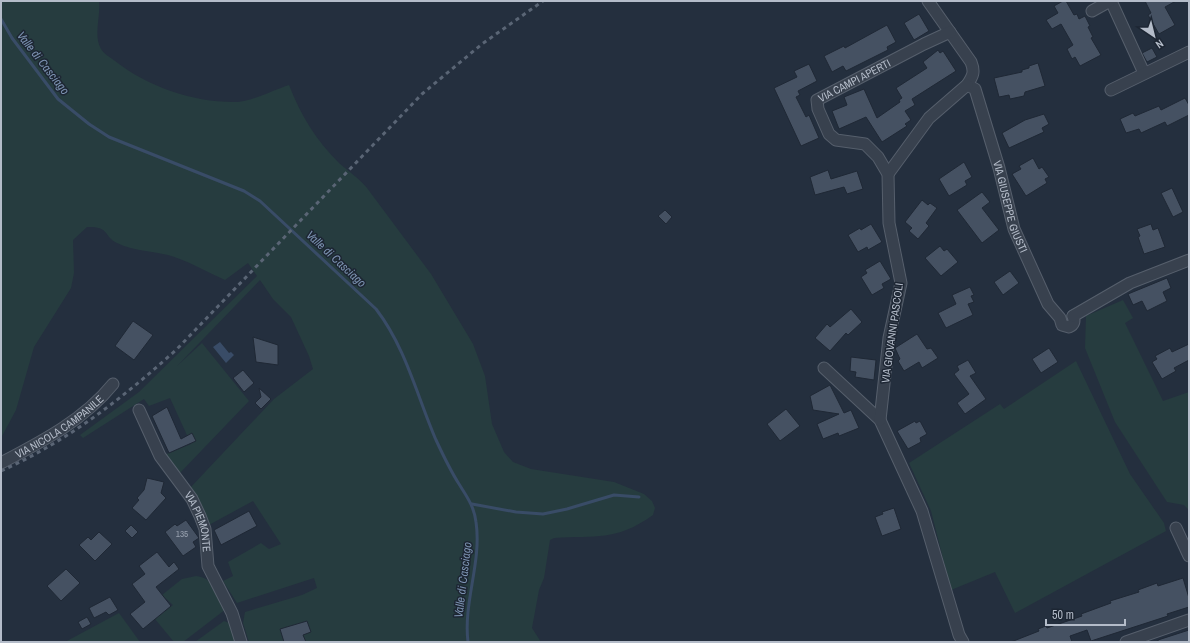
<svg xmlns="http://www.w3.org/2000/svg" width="1190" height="643" font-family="'Archivo Narrow',sans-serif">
	<rect width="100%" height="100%" fill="#242f3e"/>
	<!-- green -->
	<g fill="#263c3f">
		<path d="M1,1H99C101,15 93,36 101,49C104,54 110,57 115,61C148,87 195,103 237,102C252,101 274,90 289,85C301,116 316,140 339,163C349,172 359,178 367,188L431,274L473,344L485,376L492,424L504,452L513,462L531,469L614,482L644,494L652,501L655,508L653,515C615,542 596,535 554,538L550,540L544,578L539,590L532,628L541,642H249L243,623L245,612L302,595L317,588L314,578L237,603L223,581L233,576L228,562L261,543L269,549L281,544L253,501L207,526L190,488L274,399L313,369L309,356L291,317L273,299L260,280L177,366L202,343L249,401L179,474L162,456L191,444L170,398L149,406L144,399L83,438L80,435L139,392L257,276L248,263L225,280C207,272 187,260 168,255C151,251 134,251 117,243C103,236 110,226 87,227L73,240L74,273L71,288L34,347L16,410L1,438Z"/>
		<path d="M1123,300L1133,318L1125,323L1163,401L1189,392V510L1184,505L1167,502L1115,422L1085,348L1086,316Z"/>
		<path d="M1076,361L1130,474L1164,523L1166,531L1015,613L995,572L951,590L931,511L909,463L1000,404L1004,409Z"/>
		<path d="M196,576C213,577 218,595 226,609L183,642H174L155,619L173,605L162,595L182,579Z"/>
		<path d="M119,613L140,642H65Z"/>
		<path d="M224,621L232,624L238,642H195Z"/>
	</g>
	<!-- water -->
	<path fill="#394c67" d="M220,342L229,353L231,352L234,355L226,363L213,347Z"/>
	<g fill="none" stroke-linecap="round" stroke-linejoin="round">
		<!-- stream -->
		<g stroke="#394c67" stroke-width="3">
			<path d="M1,19L12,38L58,99L89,124L109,137L244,191L260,201L376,309C406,348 417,396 436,440C443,455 450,470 459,484C467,497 474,506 476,522C482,562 463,602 468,642"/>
			<path d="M472,504L516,512L543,514L567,509L614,495L639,497"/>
		</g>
	</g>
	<!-- building -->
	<g fill="#455162" stroke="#1f2835">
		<path d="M1063,1H1066L1074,15L1077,14L1079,19L1085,16L1090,26L1088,27L1093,37L1091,38L1101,55L1080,66L1075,57L1072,59L1067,49L1073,45L1061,24L1052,29L1046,20L1058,13L1054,6Z"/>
		<path d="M1145,1H1176L1165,7L1175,25L1159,34L1148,15L1151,13Z"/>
		<path d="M919,14L929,31L914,40L904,23Z"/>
		<path d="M887,25L896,42L887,47L888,50L846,71L843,66L832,72L824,56L844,46L845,48Z"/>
		<path d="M1152,48L1157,57L1147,62L1142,53Z"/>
		<path d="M938,50L940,53L943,51L956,71L912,99L915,105L905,111L911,120L905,124L907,126L882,142L866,117L839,129L832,111L847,105L844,97L864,89L877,118L900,102L899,100L902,98L896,88L927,68L923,62Z"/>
		<path d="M1038,63L1045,86L1025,92L1024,96L1010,99L1009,95L999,97L994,78L1022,72V70L1029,68V66Z"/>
		<path d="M809,64L817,81L798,91L800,95L796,97L806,117L809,115L819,138L801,146L774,88L797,77L794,71Z"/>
		<path d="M1185,98L1189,105V115L1167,126L1165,122L1141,133L1139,129L1126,133L1120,119L1133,113L1135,116L1159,106L1161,110Z"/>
		<path d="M1044,114L1049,124L1042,128L1044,132L1009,148L1002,133L1025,120Z"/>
		<path d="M1033,158L1039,169L1042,167L1049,177L1045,179L1047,183L1026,196L1012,174L1021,169L1019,166Z"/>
		<path d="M964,162L972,177L965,181L967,185L949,196L939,179Z"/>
		<path d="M828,170L831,179L857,171L863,189L847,194L844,187L815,195L810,177Z"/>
		<path d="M1172,188L1183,212L1173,217L1161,193Z"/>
		<path d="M982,192L990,202L982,208L999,230L982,243L957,210Z"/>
		<path d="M922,200L928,205L930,203L937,208L926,223L929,226L918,239L909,231L912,228L905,222Z"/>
		<path d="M665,210L672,217L666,224L658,216Z"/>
		<path d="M871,224L882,242L868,250L867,247L858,252L848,235L860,228L861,230Z"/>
		<path d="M1151,224L1153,230L1158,228L1165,247L1144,254L1138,237L1140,236L1137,229Z"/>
		<path d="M940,246L944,251L947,249L958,262L941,276L925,258Z"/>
		<path d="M880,261L891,279L882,284L884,288L872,295L861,277L867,273L865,270Z"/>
		<path d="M1010,271L1019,283L1003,295L994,282Z"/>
		<path d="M1167,278L1171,288L1163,292L1167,301L1147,311L1142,301L1133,305L1128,294Z"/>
		<path d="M970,287L974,295L971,296L974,302L968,304L973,315L946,328L938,313L956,304L952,295Z"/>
		<path d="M851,309L862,322L848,335L846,333L830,351L815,338L827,324L830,327Z"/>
		<path d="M133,321L153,335L134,360L115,346Z"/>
		<path d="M917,334L927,349L931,348L938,358L922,368L919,362L904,371L898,361L900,359L895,348Z"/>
		<path d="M253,337L278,345V365L256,362Z"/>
		<path d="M1189,344V360L1174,368L1176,371L1162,379L1152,362L1157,359L1155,356L1170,348L1172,352Z"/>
		<path d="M1049,348L1058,362L1041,373L1032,359Z"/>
		<path d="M851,357L876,360L874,380L855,377L856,372L850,371Z"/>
		<path d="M968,360L976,373L970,376L986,399L965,414L957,403L969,394L954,374L959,370L957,366Z"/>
		<path d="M243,370L254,383L244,392L233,378Z"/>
		<path d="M830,385L844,413L851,410L859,428L839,436L838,433L823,439L817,424L839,414L813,410L810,396Z"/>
		<path d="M259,388L271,399L261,409L255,403L261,397Z"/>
		<path d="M167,407L181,439L192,433L196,441L169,453L152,416Z"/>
		<path d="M786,409L800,426L780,441L767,424Z"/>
		<path d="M915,421L916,423L920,421L927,434L920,438L921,442L908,449L897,431Z"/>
		<path d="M147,478L164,482L161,493L166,498L146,520L132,508L139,500L137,498L144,490Z"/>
		<path d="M894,508L901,529L882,536L875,517L883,514L882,512Z"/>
		<path d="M249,511L257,526L221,545L214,530Z"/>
		<path d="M186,520L199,538L193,542L196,547L183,556L165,532L175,524L177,526Z"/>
		<path d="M131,525L138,532L132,538L125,531Z"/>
		<path d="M99,532L112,544L95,561L79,545L88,537L91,540Z"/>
		<path d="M157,552L169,567L174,562L179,569L156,587L171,606L143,629L130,614L145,602L132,584L145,574L139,566Z"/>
		<path d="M66,569L80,583L61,601L47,586Z"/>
		<path d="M1183,578L1189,598V607L1167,614L1168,616L1091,641L1087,630L1070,636L1072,642H1011L1039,631L1038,629L1046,626L1047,628L1082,616L1081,614L1111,603L1110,601L1139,592L1138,590L1157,583L1158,586Z"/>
		<path d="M110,597L118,610L109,615L106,612L94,618L89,608Z"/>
		<path d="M87,617L91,624L82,629L78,622Z"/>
		<path d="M307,621L311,632L303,635L306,642H284L280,629Z"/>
		<path d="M1189,630V642H1158V640Z"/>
	</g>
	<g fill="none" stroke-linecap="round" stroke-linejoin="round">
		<!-- minor casing -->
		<g stroke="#565f6c" stroke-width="13">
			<g id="minor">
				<path id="s1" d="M928,1L971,62C975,72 973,76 967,85L975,89L999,168L1014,229L1048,304L1060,318L1062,325L1069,327C1074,325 1075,321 1073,316"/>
				<path d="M1111,1L1144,73"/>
				<path d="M1092,11L1110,1"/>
				<path d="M1111,90L1189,52"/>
				<path d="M888,174L929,118L967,85"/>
				<path d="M1073,316L1130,283L1189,260"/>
				<path d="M824,368L880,420L922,511L959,635L963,642"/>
				<path id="s2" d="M139,410L160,456L192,499L200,516L205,529L208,566L232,613L241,642"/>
				<path id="s3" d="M880,420L889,338L901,283L889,223L888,174L878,157L865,144L836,140L829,134L818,109L817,100L924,44L950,32"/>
				<path id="s4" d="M1,463C41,442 84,420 113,384"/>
				<path d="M1176,528L1189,556"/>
				<path d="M1126,642L1189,620"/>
			</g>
		</g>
		<!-- minor -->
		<use href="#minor" stroke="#38414e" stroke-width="11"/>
		<!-- rail -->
		<path stroke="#5a6575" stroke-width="3" stroke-dasharray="4 4" stroke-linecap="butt" d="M1,471C68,441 123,398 177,349L422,94L482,44L543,1"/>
	</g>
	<g text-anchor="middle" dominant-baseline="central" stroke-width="3" stroke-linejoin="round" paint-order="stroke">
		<!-- number labels -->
		<g font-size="9" fill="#98a1af">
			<text x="182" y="534">135</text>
		</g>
		<!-- street labels -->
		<g font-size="11" fill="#b4bcc9" stroke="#1d2633">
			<text stroke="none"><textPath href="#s3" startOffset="404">VIA CAMPI APERTI</textPath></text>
			<text stroke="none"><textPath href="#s1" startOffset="231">VIA GIUSEPPE GIUSTI</textPath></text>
			<text transform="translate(892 333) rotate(-82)">VIA GIOVANNI PASCOLI</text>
			<text stroke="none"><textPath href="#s4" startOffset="69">VIA NICOLA CAMPANILE</textPath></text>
			<text stroke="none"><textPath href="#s2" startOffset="128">VIA PIEMONTE</textPath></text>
		</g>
		<!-- water labels -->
		<g font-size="12" font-style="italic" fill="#7c92b1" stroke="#1d2633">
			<text transform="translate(43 63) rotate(52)">Valle di Casciago</text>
			<text transform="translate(336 259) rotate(43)">Valle di Casciago</text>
			<text transform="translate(463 580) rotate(-83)">Valle di Casciago</text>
		</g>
	</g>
	<!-- border -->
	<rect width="1190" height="643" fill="none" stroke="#b4bcc9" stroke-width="4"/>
	<!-- north arrow -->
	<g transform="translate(1154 36) rotate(145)" stroke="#1d2633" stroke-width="3" paint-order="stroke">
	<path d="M0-3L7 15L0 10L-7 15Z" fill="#b4bcc9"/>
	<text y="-6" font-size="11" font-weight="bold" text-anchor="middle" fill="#b4bcc9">N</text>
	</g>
	<!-- scale -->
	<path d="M1046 619v6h79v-6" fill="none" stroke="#b4bcc9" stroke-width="2"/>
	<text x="1052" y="619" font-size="12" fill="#b4bcc9" stroke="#1d2633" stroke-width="3" paint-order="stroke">50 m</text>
</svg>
